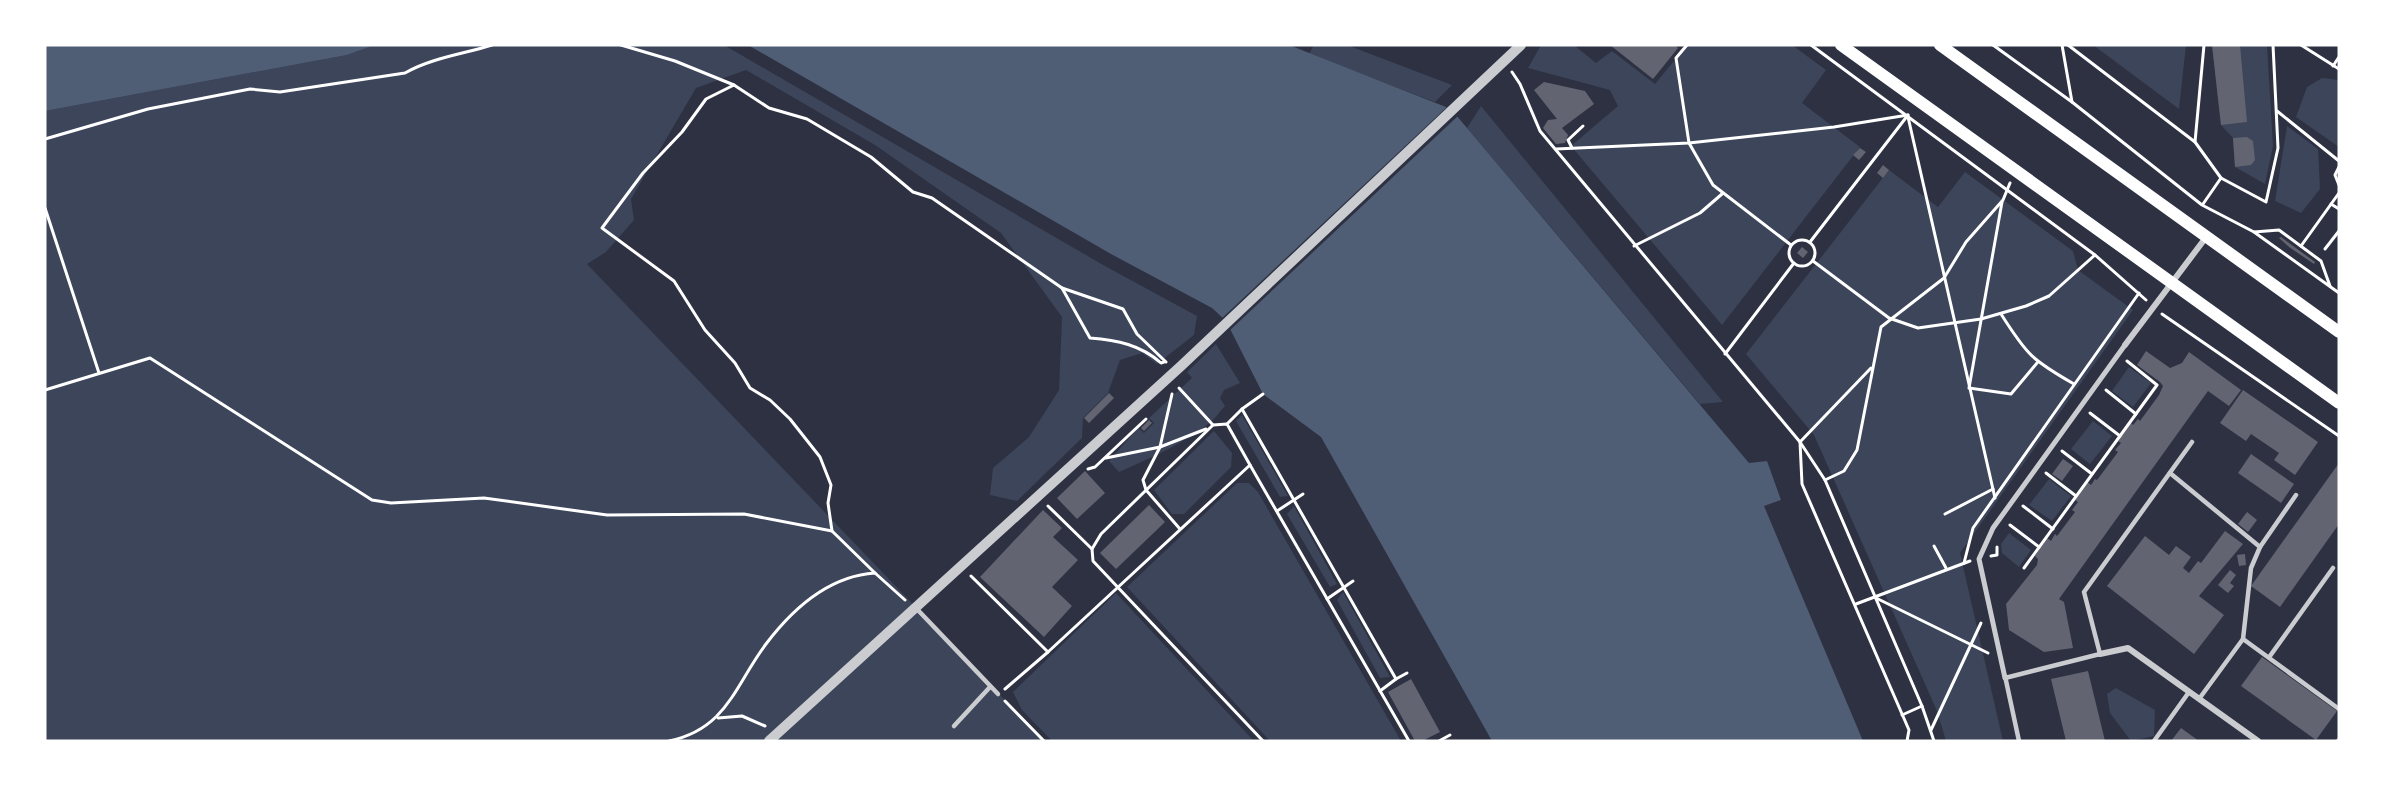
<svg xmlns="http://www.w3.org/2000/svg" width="2384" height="786" font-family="'Noto Sans',sans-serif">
	<rect width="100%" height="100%" fill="#2d3142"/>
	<!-- green -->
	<g fill="#3c4559">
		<path d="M375,45H724L1105,266L1197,316L1194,335L1157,364L1142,353L1120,360L1108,393L1083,418L1082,438L1017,501L990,495L993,468L1029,437L1059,390L1062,317L1001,233L875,145L746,70L696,88L631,199L634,220L606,252L587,264L1044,741H45V111L347,55Z"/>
		<path d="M1314,45H1347L1452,85L1435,102L1309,54Z"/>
		<path d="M1541,45H1574L1596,63L1612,51L1655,84L1687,45H1792L1826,70L1802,103L1860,147L1722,325L1571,146L1618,106L1610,90L1528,68Z"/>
		<path d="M2093,45H2186L2179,109Z"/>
		<path d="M2212,45H2267L2273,146L2265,184L2235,167L2233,138L2221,125Z"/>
		<path d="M2322,78L2339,80V147L2296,117L2307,87Z"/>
		<path d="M1481,106L1723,402L1700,404L1467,128Z"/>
		<path d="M2287,126L2318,149L2320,189L2301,213L2275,201Z"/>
		<path d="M1889,170L1938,207L1965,172L2073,251L2078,270L2133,310L1960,553L2003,741H1946L1937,711L1814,435L1746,354Z"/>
		<path d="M1216,344L1240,383L1224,390L1220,398L1225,406C1220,411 1217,416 1213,420C1186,443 1150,458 1119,472L1109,461L1138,428L1144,433L1154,423L1149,418L1192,378L1187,372Z"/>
		<path d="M2129,367L2151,383L2133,407L2112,391Z"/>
		<path d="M1242,415L1288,496L1280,497L1236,421Z"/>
		<path d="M2093,421L2112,436L2090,464L2071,449Z"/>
		<path d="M1214,431L1232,453L1231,467L1184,514H1172L1154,490Z"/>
		<path d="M2049,479L2071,496L2052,521L2029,505Z"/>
		<path d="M1237,483H1249L1258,492L1401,741H1270L1127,587Z"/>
		<path d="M1294,506L1337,584L1330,587L1287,514Z"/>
		<path d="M2009,533L2031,550L2019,567L2002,553L2001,544Z"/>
		<path d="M1343,592L1390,677L1380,678L1337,600Z"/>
		<path d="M1116,593L1254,741H1052L1022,710L1013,692Z"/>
		<path d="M2116,688L2155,710L2154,736L2131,741L2110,713L2107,694Z"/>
	</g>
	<!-- water -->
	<g fill="#4f5d75">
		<path d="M45,45H375L347,55L45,111Z"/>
		<path d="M748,45H1289L1451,109L1749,463L1767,461L1781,500L1764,506L1863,741H1492L1321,437L1263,394L1226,321L1212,308L1111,254Z"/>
	</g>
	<!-- pier -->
	<path fill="#2d3142" d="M1449,105L1460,114L1228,332L1220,320Z"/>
	<!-- building -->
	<g fill="#626471">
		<path d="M1610,45H1675L1678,48L1653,79Z"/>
		<path d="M2212,45H2240L2247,122L2221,125Z"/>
		<path d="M1544,82L1585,91L1594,104L1562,128L1568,135L1565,143L1556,144L1543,128L1548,120L1557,119L1534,90Z"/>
		<path d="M2247,137L2253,141L2255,160L2251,165L2235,167L2233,138Z"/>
		<path d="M1860,148L1866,152L1859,160L1853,155Z"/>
		<path d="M1883,165L1889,170L1883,178L1877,173Z"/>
		<path d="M2281,237L2315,262L2314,264L2289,247L2279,238Z"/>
		<path d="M1802,247L1808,252L1803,258L1797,253Z"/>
		<path d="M2146,351L2170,368L2182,363L2189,352L2241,390L2229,406L2208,391L2059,599L2064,602L2073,648L2044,652L2009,630L2006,604L2037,565L2038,559L2035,556L2047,538L2051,541L2055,534L2057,536L2075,512L2072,510L2078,502L2075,500L2087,482L2091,485L2095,479L2097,480L2118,452L2115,450L2121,443L2118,441L2131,423L2133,425L2138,419L2140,421L2159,395L2163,386L2160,382L2137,365Z"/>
		<path d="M2243,390L2318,442L2295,475L2274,460L2279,453L2251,434L2246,441L2220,423Z"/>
		<path d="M1109,393L1114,398L1089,423L1084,418Z"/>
		<path d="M1149,420L1152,423L1144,431L1141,428Z"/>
		<path d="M2251,454L2294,484L2281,503L2238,473Z"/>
		<path d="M2063,459L2073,466L2062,481L2052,474Z"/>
		<path d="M2339,463V524L2280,607L2251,586Z"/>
		<path d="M1085,471L1105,493L1077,519L1057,498Z"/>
		<path d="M1149,505L1165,522L1116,569L1100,553Z"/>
		<path d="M1043,510L1062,528L1053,537L1078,560L1052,587L1072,606L1044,637L980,577Z"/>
		<path d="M2247,512L2257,520L2248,532L2238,524Z"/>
		<path d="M2225,531L2243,544L2199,596L2224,615L2194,654L2107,586L2145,536L2169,555L2176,546L2191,557L2183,568L2189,573L2198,561L2201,563Z"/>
		<path d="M2245,554L2246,565L2239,566L2237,555Z"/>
		<path d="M2230,570L2236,575L2230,583L2234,586L2228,593L2218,585Z"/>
		<path d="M2262,657L2337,711L2316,740L2241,686Z"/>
		<path d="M2088,671L2105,741H2066L2051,679Z"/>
		<path d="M1411,679L1440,732L1422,741H1415L1388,692Z"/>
		<path d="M2181,728L2199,741H2171Z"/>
	</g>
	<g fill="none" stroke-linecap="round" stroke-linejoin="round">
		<!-- path -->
		<g stroke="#fff" stroke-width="3">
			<path d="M621,45L675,61L734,85L769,108L807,119L871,157L913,192L932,198L1062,288L1123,309L1137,334L1166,362"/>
			<path d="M1687,45L1676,58L1689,143L1713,185L1791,245"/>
			<path d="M1811,45L2095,255L2146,300"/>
			<path d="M1993,45L2072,102L2202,205L2254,232L2339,293"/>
			<path d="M2062,45L2072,102"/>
			<path d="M2068,45L2195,142L2221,178L2203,204"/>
			<path d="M2301,45L2339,69"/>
			<path d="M2333,66L2339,57"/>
			<path d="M1512,72L1520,84L1540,131L1800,442L1825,480L1922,706L1934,741"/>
			<path d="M734,85L706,99L682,132L643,173L602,228L674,281L705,330L735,363L750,388L770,400L790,419L820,457L831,485L828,503L832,531"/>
			<path d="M2277,111L2339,161"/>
			<path d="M1908,117L1995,498"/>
			<path d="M45,139L148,109L250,89L280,92L405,73C431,58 464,54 492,45"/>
			<path d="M2195,142L2204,45"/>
			<path d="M1572,148L1568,140L1583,126"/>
			<path d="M1556,149L1689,143L1834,127L1908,115"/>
			<path d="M2339,167L2335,175L2339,185"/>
			<path d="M2221,178L2266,202L2278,148L2273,45"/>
			<path d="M2002,202L1969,388L2011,394L2037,363"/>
			<path d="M2331,204L2339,209"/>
			<path d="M45,208L99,373"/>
			<path d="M2254,232L2279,230L2321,261L2330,286"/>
			<circle cx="1802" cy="253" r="13"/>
			<path d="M1810,242L1908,115"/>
			<path d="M1634,246L1700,213L1722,194"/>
			<path d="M2301,246L2339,193"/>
			<path d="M2325,249L2339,231"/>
			<path d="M1813,261L1889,318L1918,328L1981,319L2026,306L2049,296L2095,255"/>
			<path d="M1062,288L1090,338C1117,340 1141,345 1161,363L1164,362"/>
			<path d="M2001,314C2027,355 2032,360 2074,384"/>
			<path d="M2162,314L2339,436"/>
			<path d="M1725,354L1794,263"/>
			<path d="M1871,368L1800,442L1802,484L1909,730L1907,741"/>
			<path d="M1179,388L1213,425"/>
			<path d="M45,390L150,358L372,500L391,503L484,498L607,515L744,514L832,531L875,573"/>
			<path d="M2106,390L2136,414"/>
			<path d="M1172,394L1160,447L1143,480L1146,490L1180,529"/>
			<path d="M1242,409L1263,394"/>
			<path d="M2090,413L2120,436"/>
			<path d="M1227,424L1242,409L1396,679L1380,691"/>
			<path d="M2062,451L2092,474"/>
			<path d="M1106,458L1160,447L1206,429"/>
			<path d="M1250,465L1227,424L1213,425L1101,534L1092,549L1093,561L1263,741"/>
			<path d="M1088,469L1095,467L1146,419"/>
			<path d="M2046,473L2076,496"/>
			<path d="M1825,480L1844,471L1857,450L1881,327L1944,278L1966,242L2003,200L2010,183"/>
			<path d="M1048,506L1092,549"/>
			<path d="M2023,506L2053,529"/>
			<path d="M1277,511L1303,494"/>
			<path d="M1945,514L1993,489"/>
			<path d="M2010,525L2039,547"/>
			<path d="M1934,546L1946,568"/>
			<path d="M1991,556L1997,555V547"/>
			<path d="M1964,563L1973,528L2139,293"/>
			<path d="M2024,568L2157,385L2127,361"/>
			<path d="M971,576L1048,652"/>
			<path d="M1876,598L1988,653"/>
			<path d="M1327,599L1353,581"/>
			<path d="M1856,604L1970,561"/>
			<path d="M1396,679L1407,673"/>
			<path d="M1005,689L1048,652L1250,465L1409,741"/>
			<path d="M1005,701L1044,741"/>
			<path d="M1902,715L1922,706"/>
			<path d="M718,718L742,716L765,726"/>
			<path d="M1931,730L1981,623"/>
			<path d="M669,741C727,729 735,685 766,644C794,607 829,576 875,573L905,600"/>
			<path d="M1439,741L1450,735"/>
		</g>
		<!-- service -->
		<g stroke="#caccd0" stroke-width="4.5">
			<path d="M2170,473L2260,547"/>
			<path d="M915,607L998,694"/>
			<path d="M2243,639L2251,568L2260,547L2296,495"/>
			<path d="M2270,656L2333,568"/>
			<path d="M2005,676L2019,741"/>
			<path d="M2005,678L2100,654L2084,592L2192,442"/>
			<path d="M2199,699L2243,639L2339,709"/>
			<path d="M954,726L990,687"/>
			<path d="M2154,741L2189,692"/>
			<path d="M2338,741L2339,740"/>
		</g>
		<!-- pedestrian -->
		<path stroke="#caccd0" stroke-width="5" d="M2005,678L1979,559L1993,528L2125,345"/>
		<!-- minor -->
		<g stroke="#caccd0" stroke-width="6">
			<path d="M2125,345L2207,236"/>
			<path d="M2100,654L2128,648L2258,741"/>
		</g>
		<!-- tertiary -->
		<path stroke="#caccd0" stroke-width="10" d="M769,741L1181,366L1521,45"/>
		<!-- secondary -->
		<g stroke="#fff" stroke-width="12">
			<path d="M1841,45L2339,403"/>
			<path d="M1940,45L2339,332"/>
		</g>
	</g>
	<!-- border -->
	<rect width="2384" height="786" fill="none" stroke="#ffffff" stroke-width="93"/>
</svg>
